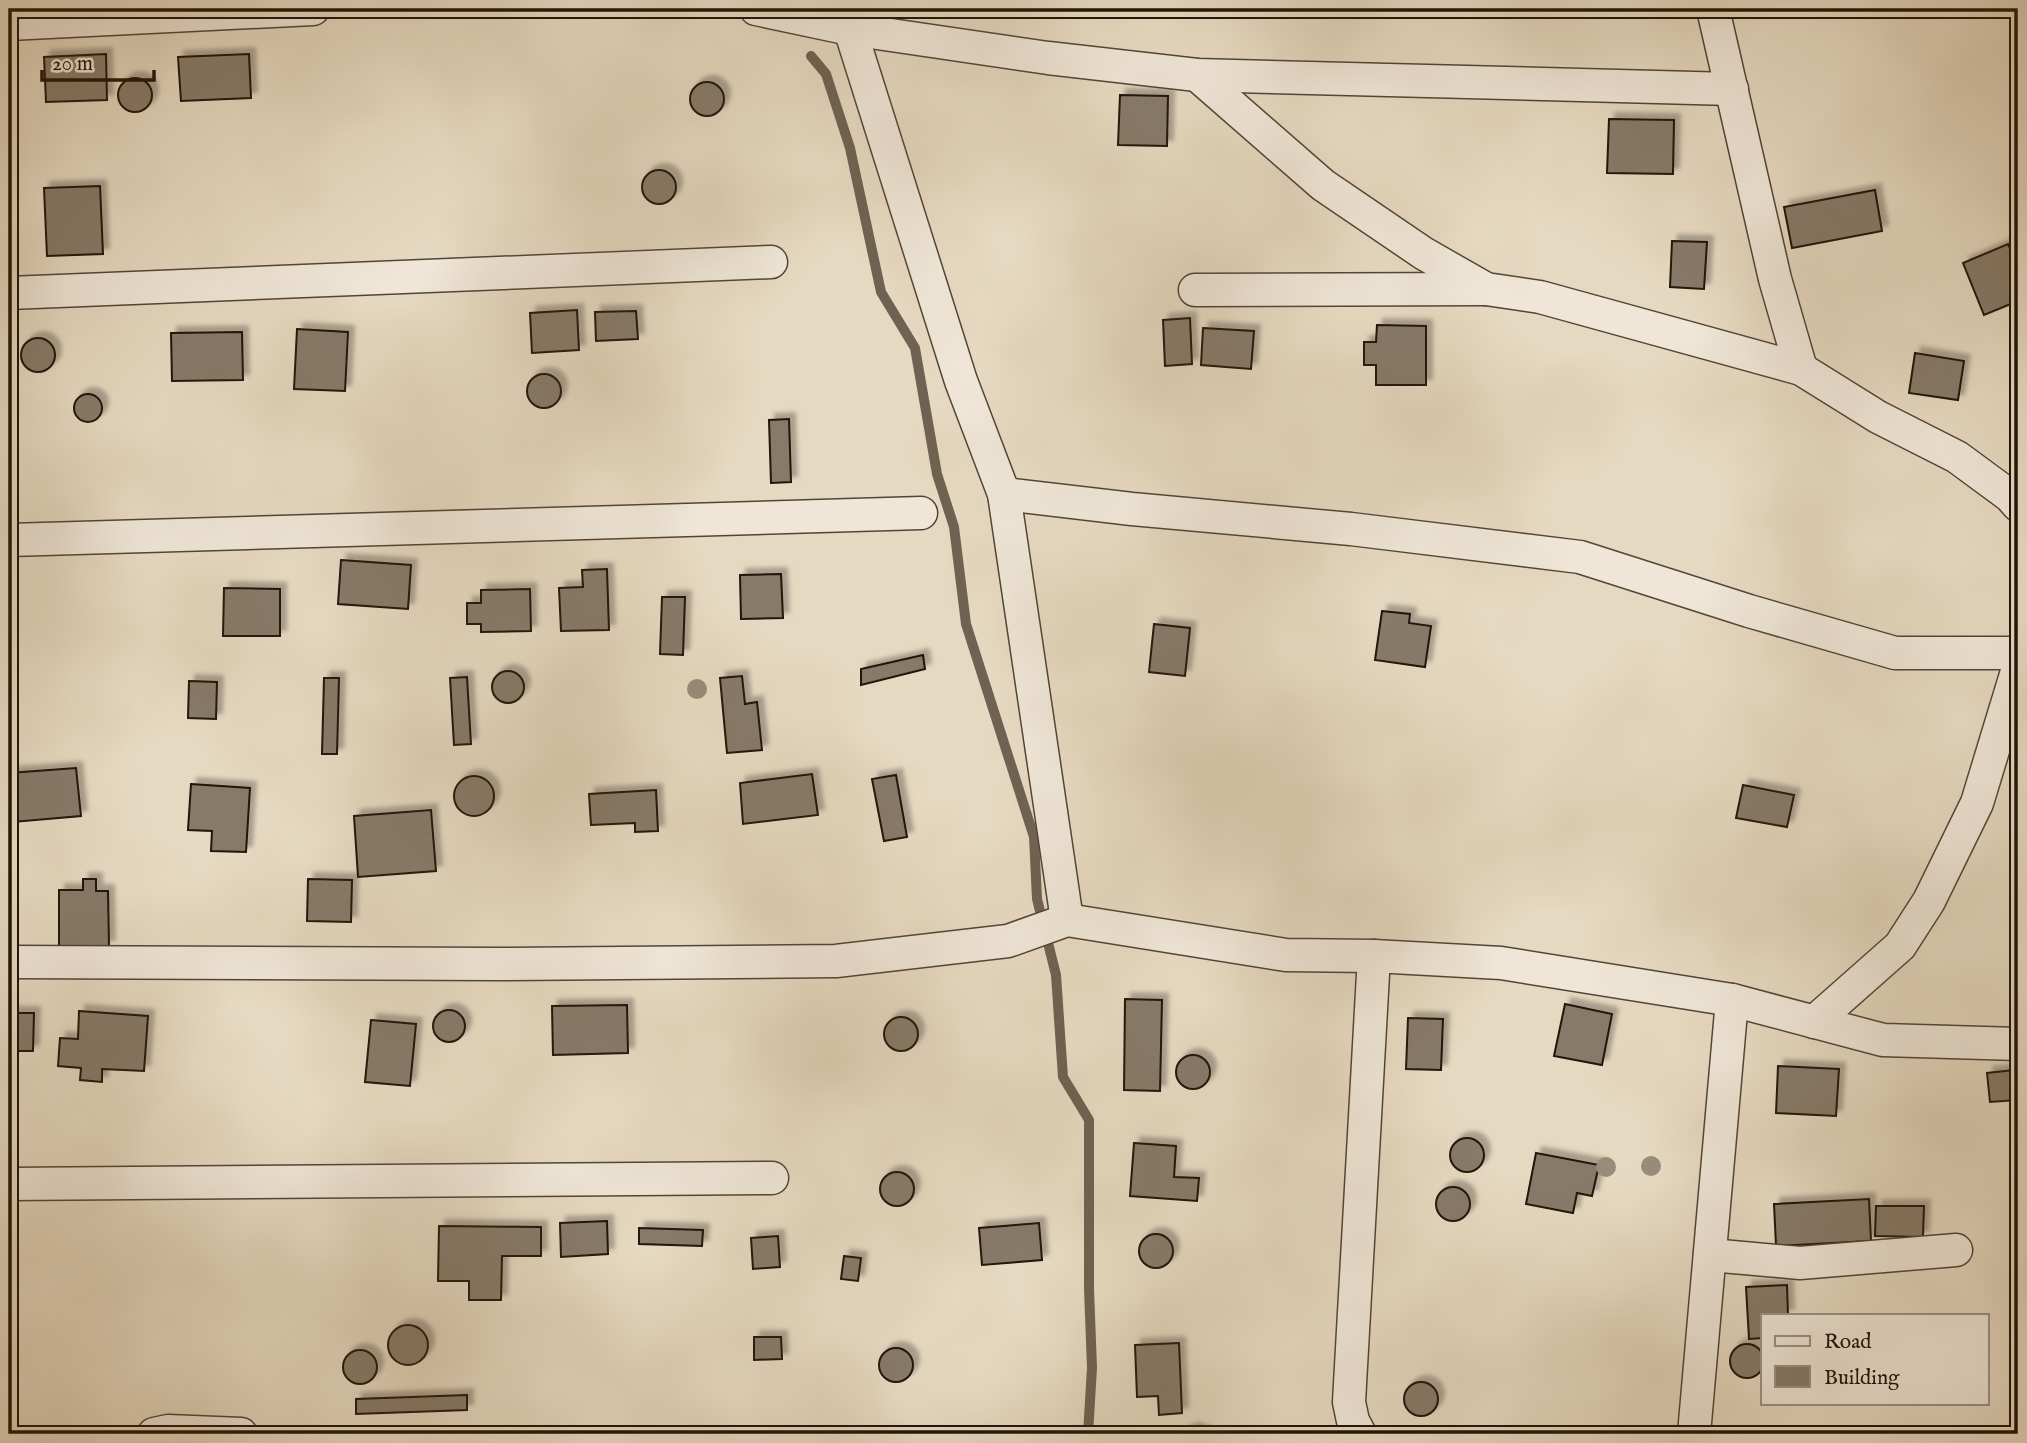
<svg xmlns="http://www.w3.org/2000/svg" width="2027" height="1443" font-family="'IM FELL English',serif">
	<defs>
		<filter id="shadow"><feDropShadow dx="6" dy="-6" stdDeviation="2" flood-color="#0004"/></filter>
	</defs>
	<rect width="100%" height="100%" fill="#e6d9c1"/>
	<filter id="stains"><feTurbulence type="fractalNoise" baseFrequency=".00286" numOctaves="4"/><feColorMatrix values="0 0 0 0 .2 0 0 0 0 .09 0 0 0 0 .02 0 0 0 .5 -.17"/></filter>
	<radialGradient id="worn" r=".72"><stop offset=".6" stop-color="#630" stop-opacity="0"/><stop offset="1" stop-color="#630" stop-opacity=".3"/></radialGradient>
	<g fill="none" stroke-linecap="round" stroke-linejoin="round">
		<!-- stream -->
		<path stroke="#6f6252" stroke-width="10" d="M811,56L826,74L850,148L881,292L915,348L937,474L954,527L966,624L1034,837L1037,899L1056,975L1063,1077L1089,1120V1289L1092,1368L1088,1434"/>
	</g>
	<!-- building -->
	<g fill="#877a69" stroke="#201409" stroke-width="2" filter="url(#shadow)">
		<path d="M106,54L107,100L46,102L44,57Z"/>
		<path d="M249,54L251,98L181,101L178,57Z"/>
		<circle cx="135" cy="95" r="17"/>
		<circle cx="707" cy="99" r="17"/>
		<path d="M1120,95L1168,96L1167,146L1118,145Z"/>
		<path d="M1609,119L1674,120L1673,174L1607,173Z"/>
		<circle cx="659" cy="187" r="17"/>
		<path d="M100,186L103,254L47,256L44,188Z"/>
		<path d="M1875,190L1882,231L1792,248L1784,207Z"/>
		<path d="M1672,241L1707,242L1704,289L1670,287Z"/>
		<path d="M2008,244L2018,269V301L1984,315L1963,263Z"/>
		<path d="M577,310L579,350L532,353L530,313Z"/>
		<path d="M636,311L638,339L596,341L595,312Z"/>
		<path d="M1190,318L1192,364L1165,366L1163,320Z"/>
		<path d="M1377,325L1426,326V385H1376V365H1364V342H1376Z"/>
		<path d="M1203,328L1254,331L1251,369L1201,365Z"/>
		<path d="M297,329L348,332L345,391L294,389Z"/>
		<path d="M242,332L243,380L172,381L171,333Z"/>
		<circle cx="38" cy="355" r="17"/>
		<path d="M1915,353L1964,361L1958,400L1909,393Z"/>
		<circle cx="544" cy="391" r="17"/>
		<circle cx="88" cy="408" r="14"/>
		<path d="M789,419L791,482L771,483L769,420Z"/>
		<path d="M341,560L411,565L408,609L338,604Z"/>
		<path d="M607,569L609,630L561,631L559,588L583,587L582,570Z"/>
		<path d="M781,574L783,618L741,619L740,575Z"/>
		<path d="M224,588L280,589V636H223Z"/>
		<path d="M530,589L531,631L481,632V624H467V603H481V590Z"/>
		<path d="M662,597H685L683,655L660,654Z"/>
		<path d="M1382,611L1410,614L1409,623L1431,626L1425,667L1375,660Z"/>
		<path d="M1154,624L1190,628L1185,676L1149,672Z"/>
		<path d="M923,655L925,669L861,685V669Z"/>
		<circle cx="508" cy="687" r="16"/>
		<path d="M742,676L745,704L757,702L762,750L727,753L720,678Z"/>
		<path d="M467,677L471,744L454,745L450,678Z"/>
		<path d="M324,678H339L337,754H322Z"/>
		<path d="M189,681L217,682L216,719L188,718Z"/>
		<path d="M76,768L81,816L13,822L9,773Z"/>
		<path d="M812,774L818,815L743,824L740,783Z"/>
		<path d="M896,775L907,837L884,841L872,779Z"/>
		<circle cx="474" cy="796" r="20"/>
		<path d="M191,784L250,788L246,852L211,851L212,831L188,830Z"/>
		<path d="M1743,785L1794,795L1787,827L1736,818Z"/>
		<path d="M656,790L658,831L635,832V823L591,825L589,794Z"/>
		<path d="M431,810L436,871L358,877L354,816Z"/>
		<path d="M83,879H96V891H108L109,946L59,947V890H83Z"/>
		<path d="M308,879L352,880L351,922L307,921Z"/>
		<path d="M1125,999L1162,1000L1160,1091L1124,1090Z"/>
		<path d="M1565,1004L1612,1014L1602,1065L1554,1056Z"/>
		<path d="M627,1005L628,1053L553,1055L552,1006Z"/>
		<circle cx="449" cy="1026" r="16"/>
		<path d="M79,1011L148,1016L144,1071L102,1069V1082L80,1080L81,1068L58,1066L60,1038L78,1039Z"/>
		<path d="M9,1013H34L33,1051H9Z"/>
		<circle cx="901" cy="1034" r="17"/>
		<path d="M1408,1018L1443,1019L1441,1070L1406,1069Z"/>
		<path d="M371,1020L416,1024L410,1086L365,1082Z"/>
		<circle cx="1193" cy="1072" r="17"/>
		<path d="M1778,1066L1839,1069L1836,1116L1776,1113Z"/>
		<path d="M2014,1070L2017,1100L1990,1102L1987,1073Z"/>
		<circle cx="1467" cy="1155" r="17"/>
		<path d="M1134,1143L1176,1146L1174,1177L1199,1178L1197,1201L1130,1196Z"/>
		<path d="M1536,1153L1599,1165L1592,1196L1577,1193L1573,1213L1526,1204Z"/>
		<circle cx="897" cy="1189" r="17"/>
		<circle cx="1453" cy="1204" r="17"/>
		<path d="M1869,1199L1871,1241L1776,1246L1774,1204Z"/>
		<path d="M1876,1206H1924L1923,1237L1875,1236Z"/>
		<path d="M607,1221L608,1254L561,1257L560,1223Z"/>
		<path d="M1039,1223L1042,1260L982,1265L979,1228Z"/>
		<path d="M439,1226L541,1227V1256H502L501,1300H469V1281H438Z"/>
		<path d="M639,1228L703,1230L702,1246L639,1244Z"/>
		<circle cx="1156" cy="1251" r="17"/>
		<path d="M778,1236L780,1267L753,1269L751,1238Z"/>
		<path d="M844,1256L861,1258L858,1281L841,1279Z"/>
		<path d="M1787,1285L1788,1315H1763V1338L1749,1339L1746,1287Z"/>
		<circle cx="408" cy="1345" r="20"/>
		<path d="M754,1337H781L782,1359L754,1360Z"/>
		<path d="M1179,1343L1182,1413L1159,1415L1158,1396L1137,1397L1135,1345Z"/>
		<circle cx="1747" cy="1361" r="17"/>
		<circle cx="896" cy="1365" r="17"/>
		<circle cx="360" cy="1367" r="17"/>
		<circle cx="1421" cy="1399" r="17"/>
		<path d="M467,1395V1410L356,1414V1399Z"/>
		<path d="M1194,1429L1206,1434H1182L1189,1430Z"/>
	</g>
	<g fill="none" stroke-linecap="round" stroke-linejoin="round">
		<!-- minor casing -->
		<g stroke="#524537" stroke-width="35">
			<g id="minor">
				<path d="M756,9L850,29L1048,58L1197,75L1732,89"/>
				<path d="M1713,9L1775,279L1801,369"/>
				<path d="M843,14L850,29L961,381L1004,494L1067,920"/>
				<path d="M9,24L313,9"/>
				<path d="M1197,75L1323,185L1423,253L1486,289L1540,297L1801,369L1878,417L1957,457L2010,496L2018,505"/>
				<path d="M1195,290L1485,289"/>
				<path d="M9,293L771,262"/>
				<path d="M1004,494L1132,509L1351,529L1580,557L1749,611L1895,653H2018"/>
				<path d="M9,540L921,513"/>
				<path d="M9,962L498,964L836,961L1008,941L1067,920L1286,955L1374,956L1501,963L1732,1000L1883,1040L2018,1044"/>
				<path d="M1814,1022L1900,946L1929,901L1977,803L2018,668"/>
				<path d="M9,1184L772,1178"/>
				<path d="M1710,1255L1800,1263L1956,1250"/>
				<path d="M154,1434L168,1431L241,1434"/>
				<path d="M1360,1434L1353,1421L1349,1402L1374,956"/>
				<path d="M1694,1434L1732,1000"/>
			</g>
		</g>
		<!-- minor -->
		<use href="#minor" stroke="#efe6d7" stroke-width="32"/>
	</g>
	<!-- trees -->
	<g fill="#988c7a">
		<circle cx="697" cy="689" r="10"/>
		<circle cx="1651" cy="1166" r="10"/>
		<circle cx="1606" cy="1167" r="10"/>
	</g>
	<!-- margin -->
	<rect width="2027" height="1443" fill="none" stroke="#e6d9c1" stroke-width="35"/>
	<rect x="10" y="10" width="2006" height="1422" fill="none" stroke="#201409" stroke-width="3.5"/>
	<rect x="18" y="18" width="1992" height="1408" fill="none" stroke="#201409" stroke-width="2"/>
	<!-- legend -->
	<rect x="1761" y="1314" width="228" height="91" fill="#efe6d7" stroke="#9c9285" stroke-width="2"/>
	<rect x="1775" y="1336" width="35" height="10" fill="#efe6d7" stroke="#9c9285" stroke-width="2"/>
	<text x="1824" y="1348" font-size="21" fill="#201409">Road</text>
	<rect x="1775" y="1366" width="35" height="21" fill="#877a69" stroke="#9c9285" stroke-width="2"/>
	<text x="1824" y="1384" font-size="21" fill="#201409">Building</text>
	<!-- scale -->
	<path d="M42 70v10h112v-10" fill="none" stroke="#201409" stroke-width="3.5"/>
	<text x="52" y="70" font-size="21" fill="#201409" stroke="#efe6d7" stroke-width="5" paint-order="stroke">20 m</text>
	<rect width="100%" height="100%" filter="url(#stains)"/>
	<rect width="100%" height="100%" fill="url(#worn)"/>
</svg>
